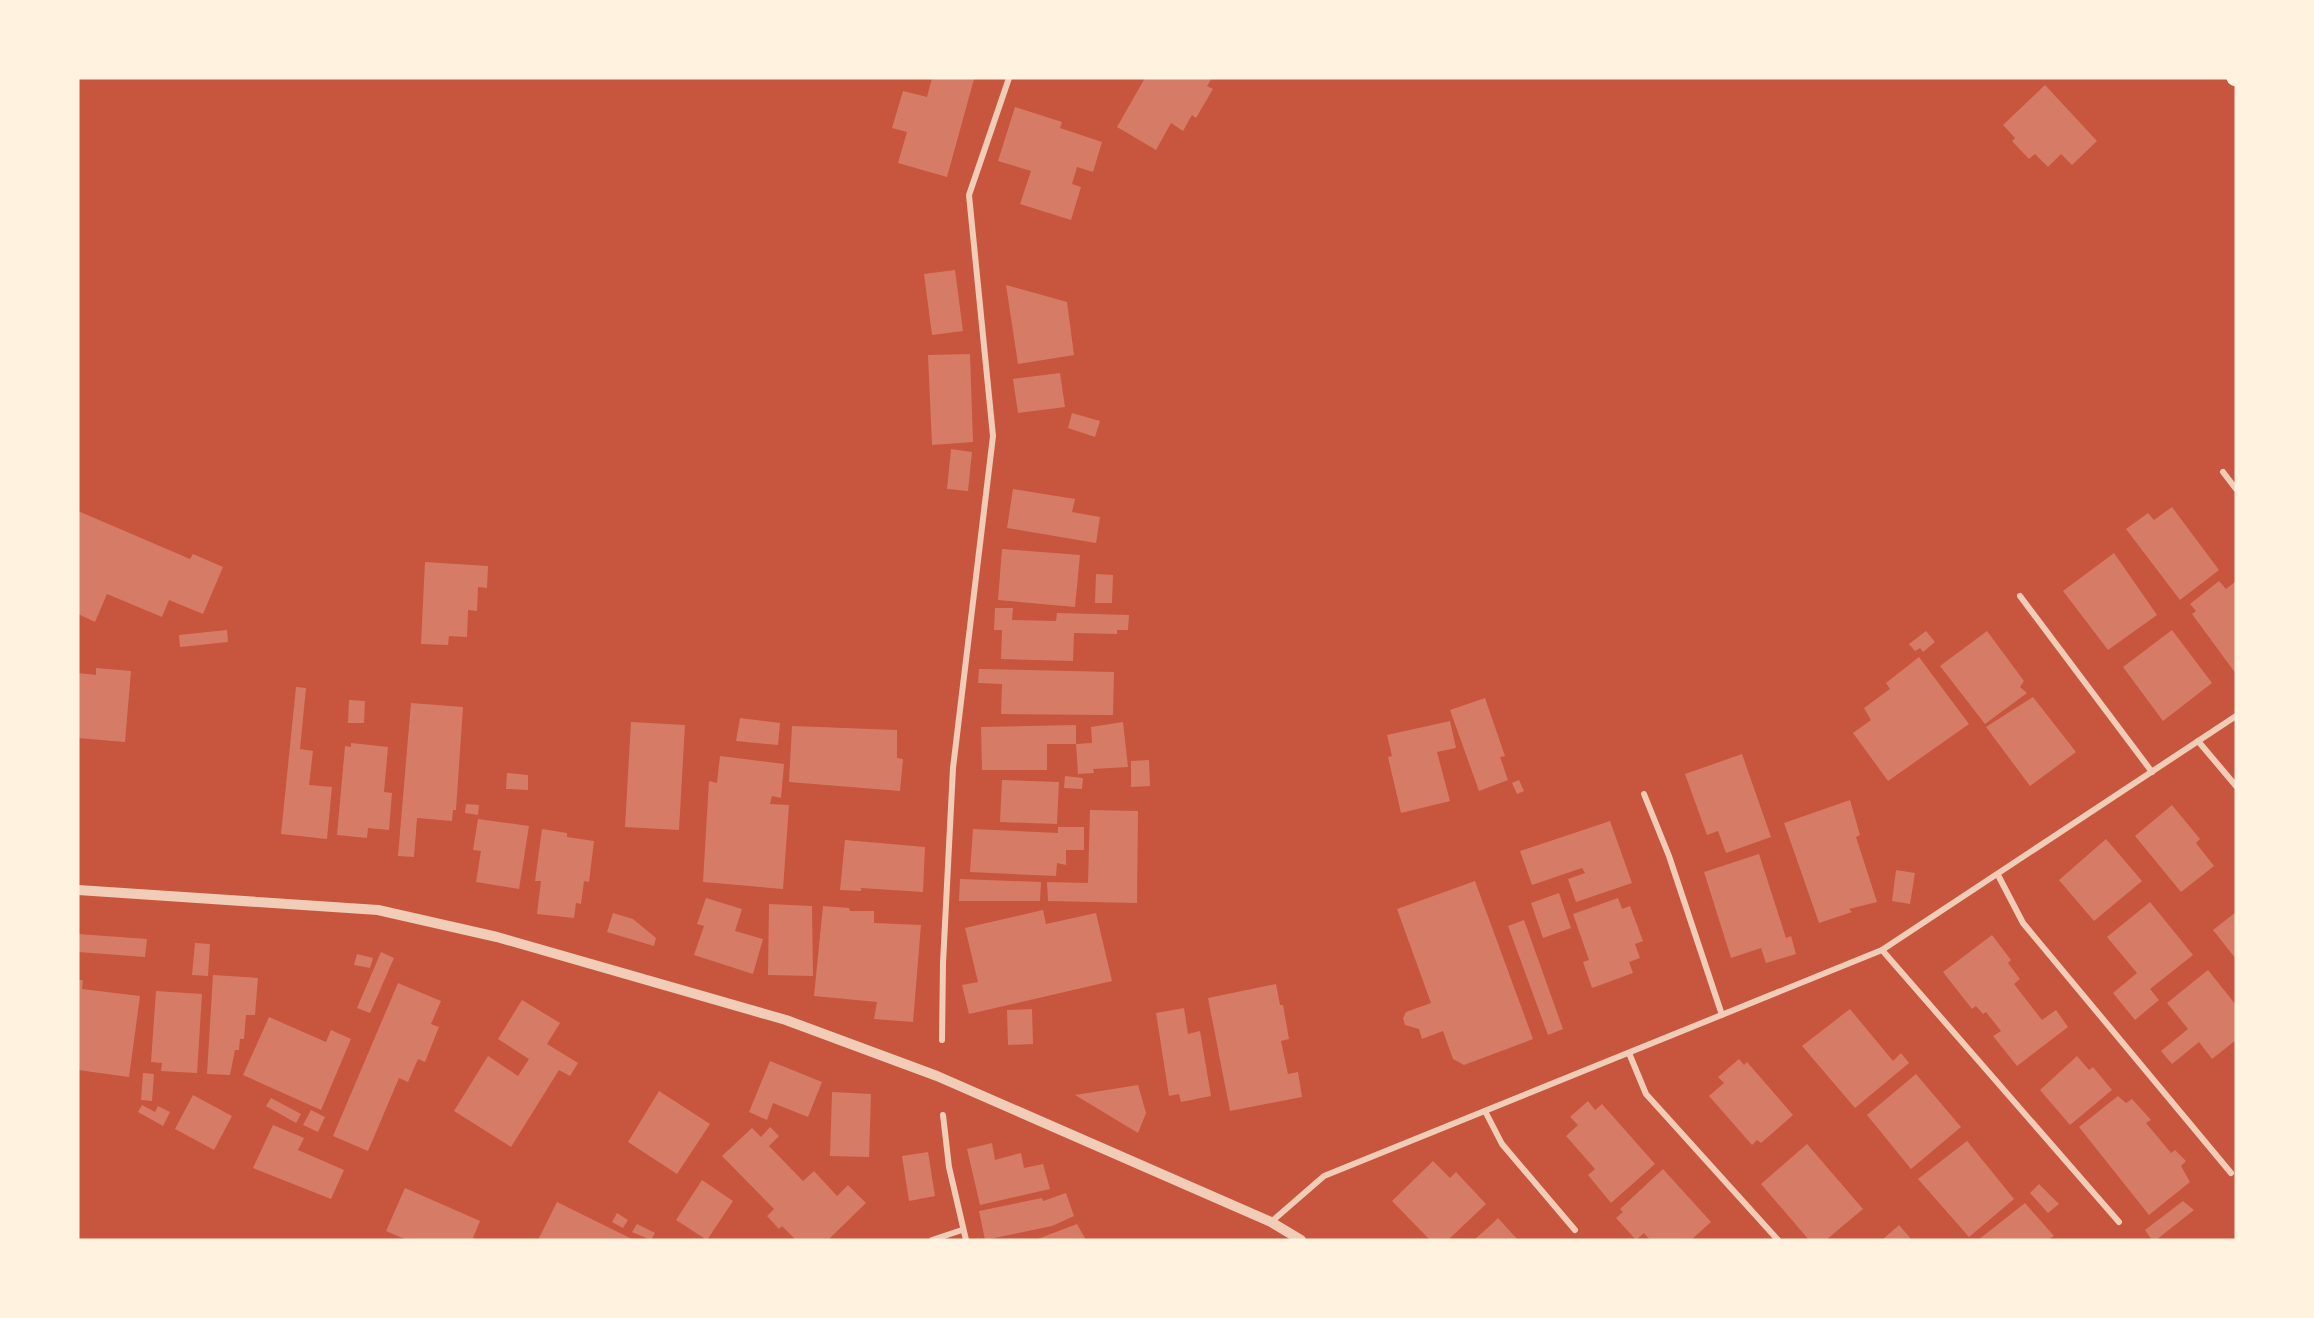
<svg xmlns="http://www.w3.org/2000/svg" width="2314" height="1318" font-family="Figtree,sans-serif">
	<rect width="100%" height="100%" fill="#c8553d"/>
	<!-- building -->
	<g fill="#d67c66">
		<path d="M932,78L974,79L947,177L898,163L907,132L892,128L903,91L927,97Z"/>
		<path d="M1145,78H1212L1207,86L1213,89L1196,118L1192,115L1183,131L1171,123L1156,150L1117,127Z"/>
		<path d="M2045,85L2097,141L2072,165L2061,154L2048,167L2035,154L2029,159L2012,141L2015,138L2003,125Z"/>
		<path d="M1015,107L1062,122L1060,128L1102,142L1093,172L1077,167L1072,184L1081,187L1071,220L1020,204L1031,171L998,161Z"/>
		<path d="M955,270L963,331L932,335L924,274Z"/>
		<path d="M1006,285L1067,302L1074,355L1018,364Z"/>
		<path d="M970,354L973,442L932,445L928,355Z"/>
		<path d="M1060,373L1065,407L1018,413L1013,379Z"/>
		<path d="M1072,413L1100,421L1095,437L1068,428Z"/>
		<path d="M951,449L972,452L968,491L947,489Z"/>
		<path d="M1013,489L1075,499L1072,512L1100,517L1096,543L1007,528Z"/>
		<path d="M2172,507L2219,570L2180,600L2126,529L2148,513L2154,520Z"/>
		<path d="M78,511L190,559L193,554L223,567L203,614L169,600L162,617L107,594L95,622L78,614Z"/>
		<path d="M1002,549L1080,555L1075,607L998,600Z"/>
		<path d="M2114,553L2157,615L2108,650L2063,591Z"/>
		<path d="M425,562L488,566L487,588L478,587L477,611L468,610L467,637L449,636L448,645L421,644Z"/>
		<path d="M1096,574L1113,575L1112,603H1095Z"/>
		<path d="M2219,581L2226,589L2236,581V674L2192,614L2196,611L2190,604Z"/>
		<path d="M995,608H1013L1012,620L1056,621L1057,613L1129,615L1128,630H1117V634L1074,633L1073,661L1001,659L1002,630H994Z"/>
		<path d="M227,630L228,642L180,647L179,635Z"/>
		<path d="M2172,630L2212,683L2163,721L2123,667Z"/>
		<path d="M1926,631L1935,642L1923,652L1920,648L1915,651L1909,644Z"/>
		<path d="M1987,631L2024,681L2020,687L2027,693L1985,724L1940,666Z"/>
		<path d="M1919,657L1969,724L1888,781L1853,733L1871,720L1864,708L1890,689L1886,683Z"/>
		<path d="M96,668L131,671L125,742L78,738V673L96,675Z"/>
		<path d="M979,669L1114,672L1113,715L1001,714L1002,684L978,683Z"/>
		<path d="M296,687L306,688L300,749L313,751L309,785L332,787L327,839L281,834Z"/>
		<path d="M2033,697L2076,752L2030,786L1986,727Z"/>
		<path d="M1485,698L1505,756L1500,757L1508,780L1479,791L1450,710Z"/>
		<path d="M349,700L365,701L364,723H348Z"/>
		<path d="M411,703L463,707L456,810H453L452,821L417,818L414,857L398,856Z"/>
		<path d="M740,718L780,723L778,745L736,741Z"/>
		<path d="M1450,721L1456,748L1437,752L1450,801L1401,813L1388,757L1392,756L1387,735Z"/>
		<path d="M631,722L685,725L679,830L625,827Z"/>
		<path d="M1123,722L1128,767L1093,769L1094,773L1078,774L1076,744L1092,743L1091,727Z"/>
		<path d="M1076,725V744H1047V770H982L981,727Z"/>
		<path d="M792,726L897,730V758L903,759L900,791L789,782Z"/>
		<path d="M351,743L388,747L384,792L392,793L389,830L368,828L367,838L337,835L345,746L351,747Z"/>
		<path d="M1742,754L1771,837L1726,853L1718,831L1707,835L1685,774Z"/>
		<path d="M720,756L784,764L781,798L772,796L770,804L789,805L783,889L703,882L709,781L717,783Z"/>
		<path d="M1149,760L1150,786L1131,787V761Z"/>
		<path d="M507,773L528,775V790L506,789Z"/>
		<path d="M1065,776L1083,778L1082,789L1064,788Z"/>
		<path d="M1002,780L1059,782L1057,824L1000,822Z"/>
		<path d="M1519,780L1524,791L1517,794L1512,783Z"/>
		<path d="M1850,800L1860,835L1856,837L1877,902L1849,909L1852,912L1819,923L1784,823Z"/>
		<path d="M466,804L479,805L478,815L465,813Z"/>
		<path d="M2172,805L2200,839L2196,843L2214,866L2181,892L2135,836Z"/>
		<path d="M1090,810L1138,811L1137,903L1048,901L1047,882L1088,883Z"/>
		<path d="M478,819L529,826L519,889L476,882L481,851L473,850Z"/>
		<path d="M1610,821L1632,883L1576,902L1568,879L1585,873L1582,868L1532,885L1520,851Z"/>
		<path d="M1058,827H1084V850H1066V865L1057,863L1056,876L970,872L973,829L1058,833Z"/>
		<path d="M542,829L567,833V837L594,841L589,882L584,881L581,904L576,903L574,918L537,914L541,881H535Z"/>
		<path d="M2106,839L2142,881L2094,921L2059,880Z"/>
		<path d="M845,840L925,847L923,892L861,888V891L840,890Z"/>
		<path d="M1759,854L1786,938L1791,936L1796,954L1766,963L1761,948L1731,958L1704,872Z"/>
		<path d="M1896,870L1915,873L1910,904L1892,901Z"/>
		<path d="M960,879L1041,882L1040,901H959Z"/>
		<path d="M1475,881L1533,1039L1464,1065L1453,1059L1443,1031L1422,1039L1419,1029L1405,1025L1403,1018L1406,1012L1431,1003L1397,909Z"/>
		<path d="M1559,893L1571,928L1543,938L1531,903Z"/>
		<path d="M706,898L742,909L735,931L763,939L753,974L694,955L704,926L697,924Z"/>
		<path d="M1618,898L1622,909L1630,906L1643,941L1635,944L1640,958L1629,962L1633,973L1592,988L1583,962L1589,960L1573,914Z"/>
		<path d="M2150,902L2193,955L2150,989L2159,1000L2135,1020L2113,993L2137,973L2107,937Z"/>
		<path d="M769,904L812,906L813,976L768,975Z"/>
		<path d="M823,906L849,908L850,911H874V923L921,925L913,1022L874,1019L877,1002L814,996Z"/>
		<path d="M1043,910L1046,924L1096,913L1112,981L969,1014L962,985L978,982L965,928Z"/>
		<path d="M2236,912V959L2213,930Z"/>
		<path d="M613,913L633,919L656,938L654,946L607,932Z"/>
		<path d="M1524,920L1563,1029L1548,1035L1508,926Z"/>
		<path d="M78,934L147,939L145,957L78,952Z"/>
		<path d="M1992,935L2011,960L2008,963L2020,979L2014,984L2042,1020L2056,1010L2068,1027L2017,1066L1993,1036L2001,1031L1986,1012L1983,1014L1976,1006L1972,1009L1943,972Z"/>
		<path d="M195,943L210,944L208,976L192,975Z"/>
		<path d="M381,952L394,958L370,1013L357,1008Z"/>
		<path d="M357,954L373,958L370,968L354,965Z"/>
		<path d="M2208,970L2236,1005V1040L2212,1059L2199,1042L2172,1064L2161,1051L2188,1029L2167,1003Z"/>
		<path d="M213,975L258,978L255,1015H246L244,1039H240L239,1050H235L230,1075L207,1074Z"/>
		<path d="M78,980H83L82,989L140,996L129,1077L78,1070Z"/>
		<path d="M398,983L441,1001L431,1024L439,1027L425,1062L418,1059L408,1082L399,1078L368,1151L333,1136Z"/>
		<path d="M1276,984L1280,1005H1283L1289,1039L1281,1041L1288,1074L1298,1072L1302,1097L1230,1111L1208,998Z"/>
		<path d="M156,991L202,994L197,1073L161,1071L162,1063L151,1062Z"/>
		<path d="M522,1000L560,1023L547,1044L578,1063L570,1076L559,1070L511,1147L454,1111L488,1056L518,1076L529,1059L498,1039Z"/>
		<path d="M1184,1008L1188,1034L1200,1031L1211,1096L1181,1102L1179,1094L1169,1096L1156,1013Z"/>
		<path d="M1032,1009L1033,1044L1008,1045L1007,1010Z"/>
		<path d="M1850,1009L1893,1061L1901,1053L1909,1063L1855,1108L1802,1046Z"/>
		<path d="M269,1017L326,1042L331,1030L351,1039L321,1110L243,1075Z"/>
		<path d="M2077,1056L2089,1070L2093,1067L2112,1090L2070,1125L2040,1090Z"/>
		<path d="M1739,1059L1744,1065L1747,1062L1793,1115L1761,1143L1757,1140L1752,1145L1709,1096L1724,1083L1718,1077Z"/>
		<path d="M770,1061L822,1082L808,1117L773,1103L767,1120L749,1112Z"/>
		<path d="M143,1073L154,1074L152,1101L141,1100Z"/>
		<path d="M1916,1074L1961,1127L1911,1169L1867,1115Z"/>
		<path d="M1138,1085L1146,1113L1138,1133L1075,1095Z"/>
		<path d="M659,1091L710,1124L677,1174L628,1142Z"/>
		<path d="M832,1092L871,1094L869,1157L830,1156Z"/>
		<path d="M193,1095L232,1116L214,1150L175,1129Z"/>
		<path d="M2118,1096L2126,1103L2132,1099L2151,1120L2146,1123L2171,1153L2175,1150L2186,1161L2181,1166L2190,1182L2149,1215L2079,1127Z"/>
		<path d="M271,1098L301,1114L296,1123L266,1106Z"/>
		<path d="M1588,1101L1595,1110L1602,1104L1655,1164L1611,1203L1588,1175L1595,1169L1566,1136L1578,1125L1570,1117Z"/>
		<path d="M142,1105L155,1112L158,1106L170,1112L163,1126L138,1112Z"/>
		<path d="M311,1110L325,1117L318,1132L303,1125Z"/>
		<path d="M273,1125L304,1138L298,1150L344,1170L331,1199L253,1168Z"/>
		<path d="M770,1127L779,1136L769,1146L803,1181L814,1171L837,1196L848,1185L866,1203L828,1240H796L782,1226L779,1229L767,1216L774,1209L722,1156L752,1128L761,1137Z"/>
		<path d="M1967,1141L2014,1199L1969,1237L1918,1179Z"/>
		<path d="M992,1143L995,1160L1021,1153L1024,1168L1043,1164L1050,1189L980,1205L967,1149Z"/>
		<path d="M1807,1144L1863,1209L1826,1240H1809L1761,1184Z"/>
		<path d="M928,1152L935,1196L909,1201L902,1156Z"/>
		<path d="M1433,1161L1450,1178L1456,1172L1486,1204L1448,1240H1430L1392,1201Z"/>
		<path d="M1663,1169L1711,1222L1691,1240H1650L1644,1233L1636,1240L1616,1218L1623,1212L1620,1209Z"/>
		<path d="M702,1180L733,1201L707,1240L676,1220Z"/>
		<path d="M2039,1184L2059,1204L2048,1213L2030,1193Z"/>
		<path d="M405,1188L480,1221L473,1238L477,1240H407L386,1231Z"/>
		<path d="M1066,1193L1074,1216L1052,1226L985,1240L979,1211L1042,1198L1043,1201Z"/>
		<path d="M2183,1201L2194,1210L2156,1240H2152L2145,1230Z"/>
		<path d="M557,1202L634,1240H538Z"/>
		<path d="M2025,1203L2054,1236L2048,1240H1978Z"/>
		<path d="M617,1213L628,1220L623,1228L612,1222Z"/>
		<path d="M1498,1218L1518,1240H1474L1492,1224Z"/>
		<path d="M637,1224L655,1233L651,1240L632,1232Z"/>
		<path d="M1077,1224L1086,1240H1035Z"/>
		<path d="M1899,1225L1912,1240H1882Z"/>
	</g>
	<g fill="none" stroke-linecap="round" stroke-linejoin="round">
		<!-- minor -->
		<g stroke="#f1ccb7" stroke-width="6">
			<path d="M2223,472L2236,489"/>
			<path d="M2020,596L2152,772"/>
			<path d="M2198,741L2236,786"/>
			<path d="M1644,794L1669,856L1722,1015"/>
			<path d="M1998,875L2023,923L2231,1173"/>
			<path d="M1882,950L2119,1222"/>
			<path d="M942,1040L943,963L953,768L993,436L969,195L1009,78"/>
			<path d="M1629,1053L1646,1094L1778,1240"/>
			<path d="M1485,1111L1502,1144L1575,1230"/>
			<path d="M943,1115L949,1167L966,1240"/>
			<path d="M1271,1222L1324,1176L1882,950L2236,716"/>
			<path d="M932,1240L962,1230"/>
		</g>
		<!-- tertiary -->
		<path stroke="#f1ccb7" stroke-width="10" d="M78,890L378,910L497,937L786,1020L937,1076L1271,1222L1301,1240"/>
		<!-- primary -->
		<path stroke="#fff3e0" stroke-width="15" d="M2234,78L2236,79"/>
	</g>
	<!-- border -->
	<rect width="2314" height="1318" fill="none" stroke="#fff3e0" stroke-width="159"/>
</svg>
